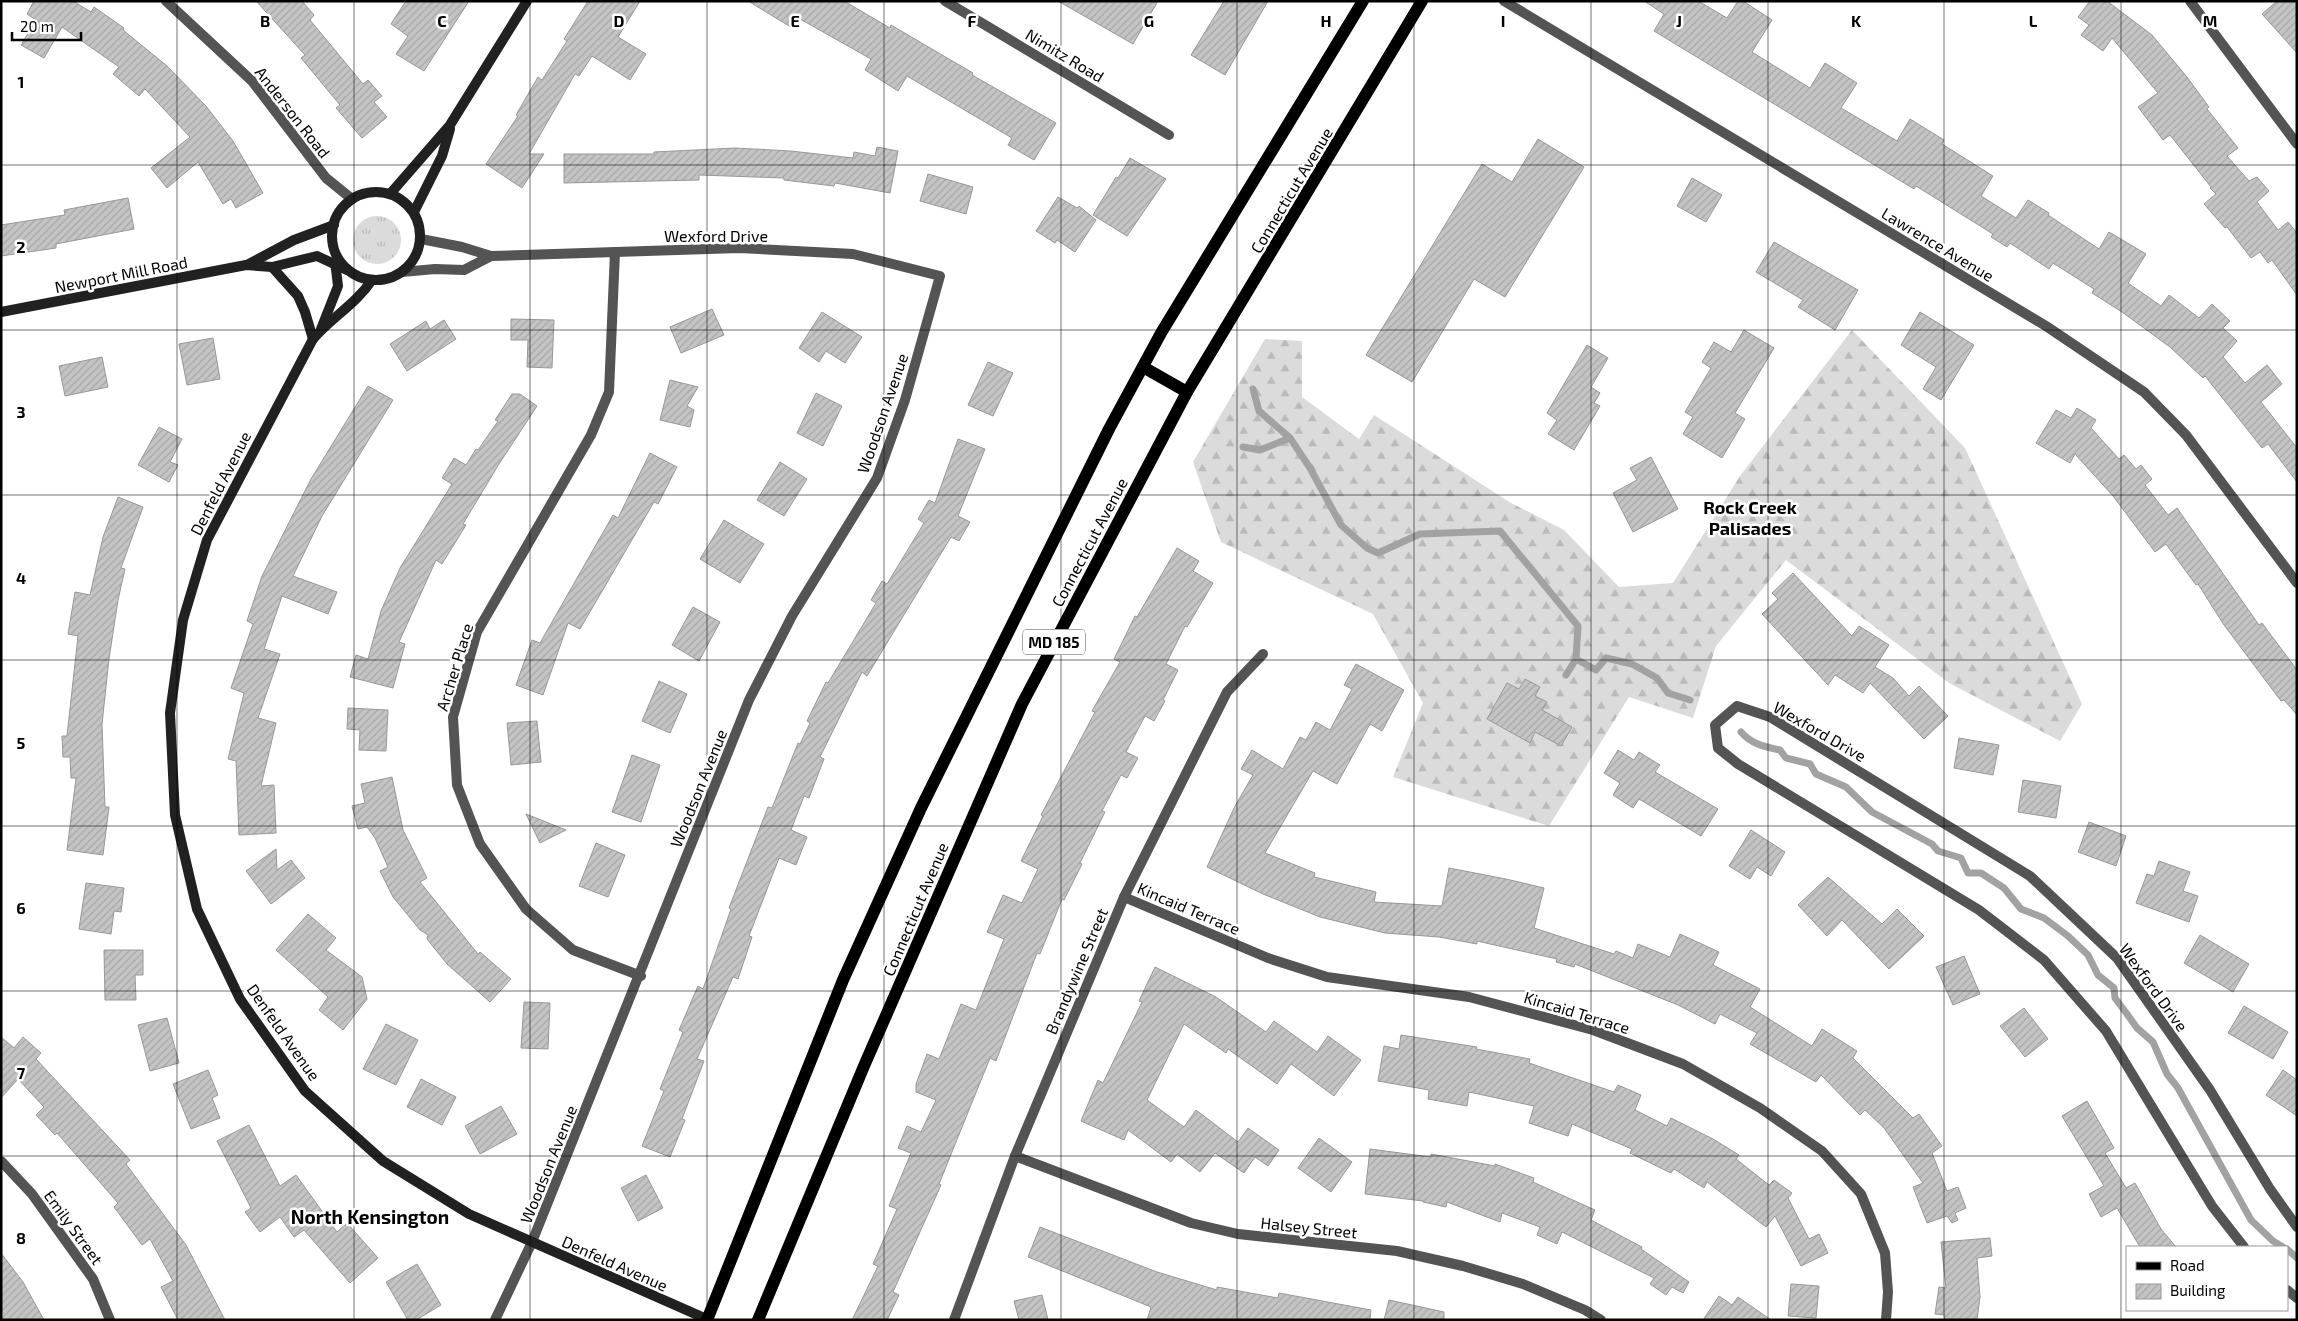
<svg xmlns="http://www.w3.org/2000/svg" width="2298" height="1321" font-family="'Exo 2',sans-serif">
	<defs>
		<pattern id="grass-tufts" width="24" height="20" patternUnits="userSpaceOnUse" patternTransform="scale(1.25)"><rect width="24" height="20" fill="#dbdbdb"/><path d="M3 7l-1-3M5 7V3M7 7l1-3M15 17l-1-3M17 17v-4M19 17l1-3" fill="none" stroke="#bababa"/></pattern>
		<pattern id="forest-firs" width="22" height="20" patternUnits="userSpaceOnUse" patternTransform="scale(1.25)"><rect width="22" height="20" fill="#dbdbdb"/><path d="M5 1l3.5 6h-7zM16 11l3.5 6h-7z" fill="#bababa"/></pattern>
		<pattern id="building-hatch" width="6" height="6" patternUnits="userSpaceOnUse" patternTransform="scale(1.25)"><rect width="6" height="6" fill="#c4c4c4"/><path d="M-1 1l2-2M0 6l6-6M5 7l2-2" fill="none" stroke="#a7a7a7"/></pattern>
	</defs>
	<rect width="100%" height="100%" fill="#fff"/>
	<!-- grass -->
	<circle fill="url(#grass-tufts)" cx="377" cy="240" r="24"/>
	<!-- forest -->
	<path fill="url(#forest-firs)" d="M1852,330L1965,448L2082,704L2060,741L1949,683L1786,560L1716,646L1693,718L1629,697L1549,826L1393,777L1423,703L1373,614L1221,542L1193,462L1265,339L1302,341V397L1359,439L1374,415L1511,503L1564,530L1619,587L1673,583L1740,476Z"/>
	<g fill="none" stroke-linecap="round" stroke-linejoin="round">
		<!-- stream -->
		<g stroke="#a2a2a2" stroke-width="7">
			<path d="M1253,389L1259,411L1290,438"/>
			<path d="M1243,447L1260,450L1290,438L1310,468L1341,525L1367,548L1378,553L1420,534L1500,531L1578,626L1576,659"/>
			<path d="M1566,675L1576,659L1596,670L1606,658L1632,664L1657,678L1668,693L1690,700"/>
			<path d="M1741,732C1751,744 1765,747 1780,750L1786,758L1810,764L1816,774L1846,787L1872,812L1932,844L1938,851L1961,858L1968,873H1981L2004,888L2021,909L2044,918L2068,936L2088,955L2098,975L2114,988L2115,998L2127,1014L2137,1028L2153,1042L2167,1074L2178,1088L2251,1220L2273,1241L2283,1247"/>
			<path d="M2287,1249L2297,1258"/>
		</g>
	</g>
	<!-- building -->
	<g fill="url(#building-hatch)" stroke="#989898">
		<path d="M34,1H73L91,12L94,7L124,28L123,30L167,66L206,106L233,141L263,193L236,208L231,199L223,204L198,162L167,188L151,168L190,137L145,89L139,96L113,74L119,67L62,27L44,58L21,45L36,20L27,14Z"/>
		<path d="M256,1H302L314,15L310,20L363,84L368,80L382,96L374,102L387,117L362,138L336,108L340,105L301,58L305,55Z"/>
		<path d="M406,1H469L424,71L396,54L408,36L391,24Z"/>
		<path d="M588,1H640L618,37L646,54L630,80L592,56L579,76L575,74L529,154H544L522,188L486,164L518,116L516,115L538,77L542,80L567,41L564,39Z"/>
		<path d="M748,1H844L890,28L891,25L937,52L973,73L972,75L1056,123L1034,160L1008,145L1012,138L907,76L898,91L865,70L871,59L800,19L794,29Z"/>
		<path d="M1058,1H1158L1133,44Z"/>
		<path d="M1224,1H1268L1225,75L1191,55Z"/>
		<path d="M1644,1H1698L1727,18L1738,1H1743L1772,20L1752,52L1810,88L1825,63L1857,83L1841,108L1897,141L1910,119L1944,140L1942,144L1993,176L1981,196L2016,218L2028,200L2049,213L2048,215L2099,249L2109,232L2146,254L2128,283L2161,306L2169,295L2199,318L2212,304L2230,321L2223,328L2237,341L2223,357L2245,383L2267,365L2282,384L2261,402L2297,448V482L2268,444L2262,448L2205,376L2203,378L2170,347L2122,312L2092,293L2094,289L2053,263L2049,269L2010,243L2007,247L1991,237L1993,234L1916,186L1914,189L1654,31L1664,14Z"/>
		<path d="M2090,1H2107L2152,35L2187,77L2209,107L2207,109L2238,148L2227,156L2249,181L2257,177L2269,191L2257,202L2278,230L2288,222L2297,233V295L2272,260L2268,263L2260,252L2251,258L2227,227L2225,228L2204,204L2216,194L2210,188L2211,187L2170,135L2163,140L2138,107L2158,93L2112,38L2103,51L2081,35L2089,25L2078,17Z"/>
		<path d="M2277,1H2297V53L2262,14Z"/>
		<path d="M1538,139L1584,167L1505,297L1474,279L1412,382L1366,355L1482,164L1512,182Z"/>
		<path d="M877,147L898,151L890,193L835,183L834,186L784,180V178L699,175V180L564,183V154H654V152L735,148L791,151L853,158L854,152L875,156Z"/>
		<path d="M1130,158L1166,179L1127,236L1093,215L1116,177L1118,178Z"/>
		<path d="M928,174L973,187L966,214L920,201Z"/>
		<path d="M1692,178L1722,195L1706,222L1677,206Z"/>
		<path d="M1058,197L1077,208L1079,206L1096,220L1075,252L1057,240L1055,243L1036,231Z"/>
		<path d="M128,198L134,229L56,244V248L1,256V225L65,215L64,210Z"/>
		<path d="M1774,242L1858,290L1835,330L1798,307L1803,300L1756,272Z"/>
		<path d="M712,309L724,335L681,353L670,327Z"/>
		<path d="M822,312L862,337L845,363L826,351L819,362L799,348Z"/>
		<path d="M1920,312L1974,345L1941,400L1923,389L1936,367L1901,345Z"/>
		<path d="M511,319L554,320L552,368L527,367L528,340H511Z"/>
		<path d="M444,320L456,339L407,371L390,344L426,321L430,329Z"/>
		<path d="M1744,330L1774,348L1735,413L1745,419L1722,458L1683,434L1693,417L1685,412L1711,368L1702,362L1714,342L1731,352Z"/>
		<path d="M213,338L220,379L187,385L179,344Z"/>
		<path d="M1587,345L1608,358L1591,387L1600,393L1594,403L1600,406L1574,450L1548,434L1557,420L1547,413Z"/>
		<path d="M102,357L108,387L65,396L59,366Z"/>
		<path d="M988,362L1013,373L993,416L968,405Z"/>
		<path d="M670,380L698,387L687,406L694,410L690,427L660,420Z"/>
		<path d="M368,386L393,400L322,516L293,576L337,592L328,614L282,596L264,649L280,654L258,718L276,723L261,786L274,785L276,833L239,835L236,761L228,759L244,693L231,688L253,624L247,621L262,576L311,479Z"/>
		<path d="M816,393L842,406L823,446L797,433Z"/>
		<path d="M512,394H520L537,406L499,464L463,524L466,525L442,564L436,560L399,642L405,644L393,688L350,677L356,655L368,659L381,611L400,568L452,484L442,478L454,458L466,465L476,449L478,450L498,421L495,420Z"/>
		<path d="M2077,408L2096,420L2091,428L2119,459L2124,455L2136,469L2141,465L2152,479L2145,485L2168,515L2177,508L2259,625L2262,623L2297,670V715L2284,700L2281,701L2224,625L2198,584L2196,585L2166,544L2155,552L2113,496L2075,454L2070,463L2036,443L2056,410L2071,418Z"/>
		<path d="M159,427L182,439L170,462L178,465L169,482L138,465Z"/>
		<path d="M958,439L985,449L958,516L970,522L959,541L951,537L867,676L862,672L820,757L824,759L809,798L804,796L791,830L807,837L796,865L779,858L749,936L752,937L738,979L733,977L697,1059L704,1061L682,1119L685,1120L670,1157L642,1146L664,1091L660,1089L683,1032L679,1030L698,986L703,989L731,909L729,908L768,807L772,808L798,743L800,744L810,723L807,721L826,682L828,683L876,603L871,600L882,581L887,584L924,523L918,519L929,500L935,503Z"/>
		<path d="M650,453L677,467L658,504L654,502L580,629L568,623L543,695L516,685L532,640L540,643L613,515L618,518Z"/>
		<path d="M1651,457L1678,509L1633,532L1613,493L1637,480L1630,468Z"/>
		<path d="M780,462L807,479L784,516L757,500Z"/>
		<path d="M118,497L143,507L121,568L125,569L118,600L109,659L102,724L105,807H109L103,855L67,850L76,778H71L70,757H63L62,736H67L78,636L68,634L75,592L90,595L103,537Z"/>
		<path d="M724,520L764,544L740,583L700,559Z"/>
		<path d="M1177,548L1199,561L1193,571L1213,583L1187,627L1185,626L1166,664L1178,670L1163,700L1165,701L1154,721L1145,716L1126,752L1138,758L1127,778L1121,775L1102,811L1105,812L1080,863L1082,864L1064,900L1062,899L1040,954L1037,953L996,1061L990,1058L939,1184L941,1185L893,1292L899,1295L887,1320H852L878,1266L873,1264L897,1209L889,1206L911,1153L898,1148L907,1126L921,1132L936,1100L916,1092V1084L927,1054L939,1059L961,1004L976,1010L1004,939L987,932L1003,895L1022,903L1038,869L1021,861L1043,816L1041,815L1095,712L1092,711L1120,662L1114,659L1135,616L1137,617Z"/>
		<path d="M1793,573L1852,636L1859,626L1889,645L1875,667L1893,678L1909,696L1919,686L1948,716L1924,739L1870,683L1863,693L1835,675L1828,685L1762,614L1778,599L1772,593Z"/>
		<path d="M693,607L720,622L699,661L672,645Z"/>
		<path d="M1356,664L1404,690L1382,731L1370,724L1337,784L1313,771L1265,853L1315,873L1314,877L1376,892L1374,902L1442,906L1449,868L1506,879L1544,888L1534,928L1614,954L1616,951L1633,958L1638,944L1670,957L1680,934L1719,952L1713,965L1760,989L1750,1007L1812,1046L1822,1029L1857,1051L1853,1058L1913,1118L1919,1114L1942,1146L1932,1153L1947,1191L1958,1187L1966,1208L1955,1213L1958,1220L1952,1223L1947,1216L1927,1223L1913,1187L1923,1183L1884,1128L1865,1110L1860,1115L1821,1075L1816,1082L1750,1044L1757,1033L1720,1014L1715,1024L1678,1005L1575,964L1574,967L1556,962L1557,959L1477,941V944L1439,937L1385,933L1320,917L1263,894L1207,867L1235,806L1253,775L1241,769L1252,750L1283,769L1300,737L1306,740L1316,722L1330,730L1352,689L1344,685Z"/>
		<path d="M1525,679L1540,687L1535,696L1547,702L1542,710L1572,727L1561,746L1535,732L1530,743L1487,719L1507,683L1519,689Z"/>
		<path d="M659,681L687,694L670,733L642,721Z"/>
		<path d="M348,708L388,710L386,751L359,750L360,730L347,729Z"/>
		<path d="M537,721L541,762L511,765L507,723Z"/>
		<path d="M1959,738L1999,745L1993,775L1954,768Z"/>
		<path d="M1618,750L1634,760L1639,752L1660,765L1655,772L1718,809L1701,836L1639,799L1633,808L1613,795L1620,783L1604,773Z"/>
		<path d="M632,755L660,765L641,822L612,812Z"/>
		<path d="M392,777L403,830L427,878L420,882L478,954L480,952L511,979L490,1002L447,964L427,939L428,935L420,930L393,897L380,871L388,867L375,838L367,827L358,829L352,806L365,803L361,784Z"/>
		<path d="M2023,780L2061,786L2056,818L2018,812Z"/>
		<path d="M526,814L566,830L540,843Z"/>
		<path d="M2089,822L2126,836L2116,866L2078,852Z"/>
		<path d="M1751,830L1785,852L1771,876L1757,867L1750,879L1729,866Z"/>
		<path d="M596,843L625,855L608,897L579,886Z"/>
		<path d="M276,849L277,870L291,860L305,878L271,904L246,871Z"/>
		<path d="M2159,861L2190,872L2183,891L2198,896L2189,922L2136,903L2147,874L2154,876Z"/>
		<path d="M1828,877L1882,924L1897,909L1924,936L1889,969L1842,920L1827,936L1798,905Z"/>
		<path d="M86,883L124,888L121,912L114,911L111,934L79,929Z"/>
		<path d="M308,914L336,938L326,950L362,977L367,999L343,1030L319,1010L328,997L276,950Z"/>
		<path d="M2200,935L2249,964L2233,992L2184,963Z"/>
		<path d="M104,950H143V975H135L136,1000H105Z"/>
		<path d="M1964,956L1980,994L1953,1005L1936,967Z"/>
		<path d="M1155,967L1216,997L1266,1032L1274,1021L1317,1052L1328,1036L1361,1060L1334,1096L1291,1064L1277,1084L1228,1049L1226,1053L1184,1024L1147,1100L1184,1127L1196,1110L1238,1142L1248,1128L1279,1150L1268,1166L1255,1157L1244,1173L1215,1153L1200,1172L1177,1154L1171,1162L1128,1130L1124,1140L1081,1121L1098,1080L1103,1083L1142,1002L1139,1001Z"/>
		<path d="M524,1002L550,1003L548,1049L521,1048Z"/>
		<path d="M2244,1006L2288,1032L2273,1059L2228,1033Z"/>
		<path d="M2024,1008L2048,1039L2025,1057L2000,1026Z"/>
		<path d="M167,1018L179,1063L150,1071L138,1025Z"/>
		<path d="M386,1024L418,1040L396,1085L363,1069Z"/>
		<path d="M1401,1035L1477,1047L1476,1049L1530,1059L1529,1063L1614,1092L1618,1085L1641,1095L1635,1110L1667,1126L1671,1118L1713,1139L1739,1155L1736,1159L1769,1185L1774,1180L1792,1193L1788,1198L1809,1239L1819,1234L1828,1253L1801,1266L1775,1216L1766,1227L1707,1182L1704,1188L1674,1169L1671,1173L1630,1153L1632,1149L1572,1124L1568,1136L1529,1123L1534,1106L1469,1092L1467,1106L1428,1099L1429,1090L1378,1081L1384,1046L1399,1049Z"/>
		<path d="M1,1037L14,1048L23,1037L41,1053L36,1059L130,1160L126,1164L186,1245L225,1320H178L161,1287L173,1281L150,1239L142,1245L114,1207L118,1203L57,1133L55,1135L36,1115L44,1107L18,1079L1,1098Z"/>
		<path d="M208,1070L218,1095L212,1098L220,1118L191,1129L173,1084Z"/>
		<path d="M2283,1070L2297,1080V1116L2266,1095Z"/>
		<path d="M421,1079L456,1097L442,1125L407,1107Z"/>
		<path d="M2087,1101L2114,1148L2105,1153L2126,1188L2135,1183L2161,1229L2176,1247H2140L2117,1208L2101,1217L2089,1194L2104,1186L2062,1116Z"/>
		<path d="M501,1106L517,1134L480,1154L465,1126Z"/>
		<path d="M249,1125L280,1186L296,1175L337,1232L347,1223L378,1258L350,1283L304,1230L294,1237L280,1217L260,1232L245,1212L251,1208L217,1141Z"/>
		<path d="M1319,1138L1352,1162L1331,1192L1298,1168Z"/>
		<path d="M1370,1149L1431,1157V1154L1495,1166V1164L1534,1178L1533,1182L1595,1210L1591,1220L1642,1247L1641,1249L1689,1282L1683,1293L1672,1287L1666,1295L1650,1284L1654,1278L1562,1232L1557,1244L1537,1235L1540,1227L1502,1213L1500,1222L1447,1202L1446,1207L1423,1202V1201L1365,1194Z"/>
		<path d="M646,1175L663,1208L638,1221L621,1188Z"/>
		<path d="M1040,1227L1157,1272L1217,1290V1287L1278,1298L1279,1293L1371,1310L1370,1320H1147L1151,1307L1028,1257Z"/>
		<path d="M1990,1238L1992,1256L1977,1258L1980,1297L1977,1320H1944L1945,1315L1935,1314L1939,1287L1946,1288L1941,1242Z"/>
		<path d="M1,1253L23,1282L44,1320H1Z"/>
		<path d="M417,1264L441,1305L416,1320H408L386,1282Z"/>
		<path d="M1791,1284L1819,1286L1816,1318L1788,1316Z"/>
		<path d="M1042,1295L1048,1320H1019L1014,1301Z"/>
		<path d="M1719,1296L1732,1305L1738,1297L1771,1320H1703Z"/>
		<path d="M1389,1300L1444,1312V1320H1384Z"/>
	</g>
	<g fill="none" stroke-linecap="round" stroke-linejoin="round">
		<!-- street -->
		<g stroke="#545454" stroke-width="10">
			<path d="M166,1L252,81L326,178L352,199"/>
			<path d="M945,1L1169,135"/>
			<path d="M1504,1L2046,326L2144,392L2186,435L2297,583"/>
			<path d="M2190,1L2297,144"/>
			<path d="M421,239L462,247L491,256L739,248L853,254L940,276L905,400L877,478L792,616L749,700L532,1242L495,1320"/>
			<path d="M615,252L609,392L591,435L477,632L453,717L457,785L480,844L526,909L573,950L641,976"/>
			<path d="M402,272L435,269L464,270L491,256"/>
			<path d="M1124,897L1268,958L1327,977L1469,997L1593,1030L1683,1064L1760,1108L1822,1151L1861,1194L1885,1253L1888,1292L1886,1320"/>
			<path d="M1015,1156L1191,1223L1238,1234L1397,1251L1463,1266L1523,1284L1585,1310L1601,1320"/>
			<path d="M1,1161L32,1194L93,1279L110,1320"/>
			<path d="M2244,1247L2212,1206L2106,1031L2044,960L1979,910L1738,764L1718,748L1715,725L1737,706L1770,717L2030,876L2117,958L2210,1090L2270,1189L2297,1227"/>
			<path d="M2287,1290L2297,1298"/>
			<path d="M954,1320L1015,1156L1124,897L1227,692L1263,654"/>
		</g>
		<!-- secondary -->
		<g stroke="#212121" stroke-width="10">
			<circle cx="376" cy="236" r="44"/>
			<path d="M390,194L450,125L527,1"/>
			<path d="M414,212L442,156L450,129"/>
			<path d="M247,265L294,240L334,225"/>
			<path d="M272,267L298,296L305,312L313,339"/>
			<path d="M372,280C356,304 331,318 313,339L207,540L183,620L170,713L175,815L197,909L240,999L305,1091L383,1161L469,1214L709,1320"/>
			<path d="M1,312L246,265L272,267L317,256L347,270"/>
			<path d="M321,329L338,286L335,261"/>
		</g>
		<!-- primary -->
		<g stroke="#000" stroke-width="12">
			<path d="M1143,367L1187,392"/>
			<path d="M707,1320L843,980L921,808L1109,429L1161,333L1363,1"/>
			<path d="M758,1320L864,1066L1022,704L1187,392L1422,1"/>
		</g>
	</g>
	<!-- grid -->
	<path fill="none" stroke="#000" stroke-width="1" stroke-opacity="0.55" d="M177,1V1320M354,1V1320M530,1V1320M707,1V1320M884,1V1320M1061,1V1320M1237,1V1320M1414,1V1320M1591,1V1320M1768,1V1320M1944,1V1320M2121,1V1320M1,165H2297M1,330H2297M1,495H2297M1,660H2297M1,826H2297M1,991H2297M1,1156H2297"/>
	<g text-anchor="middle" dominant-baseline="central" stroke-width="5" stroke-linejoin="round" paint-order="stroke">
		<!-- shield labels -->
		<rect fill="#fff" stroke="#4c4c4c" stroke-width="1" x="1023" y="629.5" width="62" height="25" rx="4"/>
		<g font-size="15" font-weight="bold" fill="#000">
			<text x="1054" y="642">MD 185</text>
		</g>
		<!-- street labels -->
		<g font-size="16" fill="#000" stroke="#fff">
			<text transform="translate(1065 55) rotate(31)">Nimitz Road</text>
			<text transform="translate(293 112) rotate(52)">Anderson Road</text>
			<text transform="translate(1291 190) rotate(-59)">Connecticut Avenue</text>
			<text x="716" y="235">Wexford Drive</text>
			<text transform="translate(1938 244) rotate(31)">Lawrence Avenue</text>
			<text transform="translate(121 274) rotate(-11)">Newport Mill Road</text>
			<text transform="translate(882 413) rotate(-71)">Woodson Avenue</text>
			<text transform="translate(220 483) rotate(-63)">Denfeld Avenue</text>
			<text transform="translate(1089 542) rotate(-62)">Connecticut Avenue</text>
			<text transform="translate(454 667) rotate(-73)">Archer Place</text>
			<text transform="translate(1820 731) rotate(30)">Wexford Drive</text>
			<text transform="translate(698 788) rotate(-68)">Woodson Avenue</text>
			<text transform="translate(1189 908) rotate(23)">Kincaid Terrace</text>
			<text transform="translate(915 909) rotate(-67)">Connecticut Avenue</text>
			<text transform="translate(1076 971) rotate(-67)">Brandywine Street</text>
			<text transform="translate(2154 987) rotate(54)">Wexford Drive</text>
			<text transform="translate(1577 1012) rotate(17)">Kincaid Terrace</text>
			<text transform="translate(284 1032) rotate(55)">Denfeld Avenue</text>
			<text transform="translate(548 1164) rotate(-68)">Woodson Avenue</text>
			<text transform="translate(74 1227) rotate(54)">Emily Street</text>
			<text transform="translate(1309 1227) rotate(6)">Halsey Street</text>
			<text transform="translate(615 1263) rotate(24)">Denfeld Avenue</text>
		</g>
		<!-- neighbourhood labels -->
		<g font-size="18" font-weight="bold" fill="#000" stroke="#fff">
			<text x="1750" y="507">Rock Creek<tspan x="1750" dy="21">Palisades</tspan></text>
		</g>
		<!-- quarter labels -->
		<g font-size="19" font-weight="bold" fill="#000" stroke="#fff">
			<text x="370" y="1216">North Kensington</text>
		</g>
	</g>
	<g font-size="16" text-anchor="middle" font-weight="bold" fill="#000" stroke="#fff" stroke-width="5" stroke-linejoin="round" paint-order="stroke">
		<text x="265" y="27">B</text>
		<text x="442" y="27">C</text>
		<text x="619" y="27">D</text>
		<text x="795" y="27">E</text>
		<text x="972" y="27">F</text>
		<text x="1149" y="27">G</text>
		<text x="1326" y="27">H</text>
		<text x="1503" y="27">I</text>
		<text x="1679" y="27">J</text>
		<text x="1856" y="27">K</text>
		<text x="2033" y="27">L</text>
		<text x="2210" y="27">M</text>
		<text x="21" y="88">1</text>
		<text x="21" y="253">2</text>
		<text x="21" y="418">3</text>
		<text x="21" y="584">4</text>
		<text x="21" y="749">5</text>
		<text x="21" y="914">6</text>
		<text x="21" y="1079">7</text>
		<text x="21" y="1244">8</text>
	</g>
	<!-- border -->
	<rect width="2298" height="1321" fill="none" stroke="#000000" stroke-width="5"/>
	<!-- legend -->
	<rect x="2126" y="1246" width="162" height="65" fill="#ffffff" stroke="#999999"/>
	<rect x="2136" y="1262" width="25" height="8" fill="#000000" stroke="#999999"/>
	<text x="2170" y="1271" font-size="15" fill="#000000">Road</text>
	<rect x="2136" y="1284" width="25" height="15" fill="url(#building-hatch)" stroke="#999999"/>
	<text x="2170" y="1296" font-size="15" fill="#000000">Building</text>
	<!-- scale -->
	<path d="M12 32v8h69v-8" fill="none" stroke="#000000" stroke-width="2.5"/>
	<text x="20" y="32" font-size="15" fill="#000000" stroke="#ffffff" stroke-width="4" paint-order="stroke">20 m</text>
</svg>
